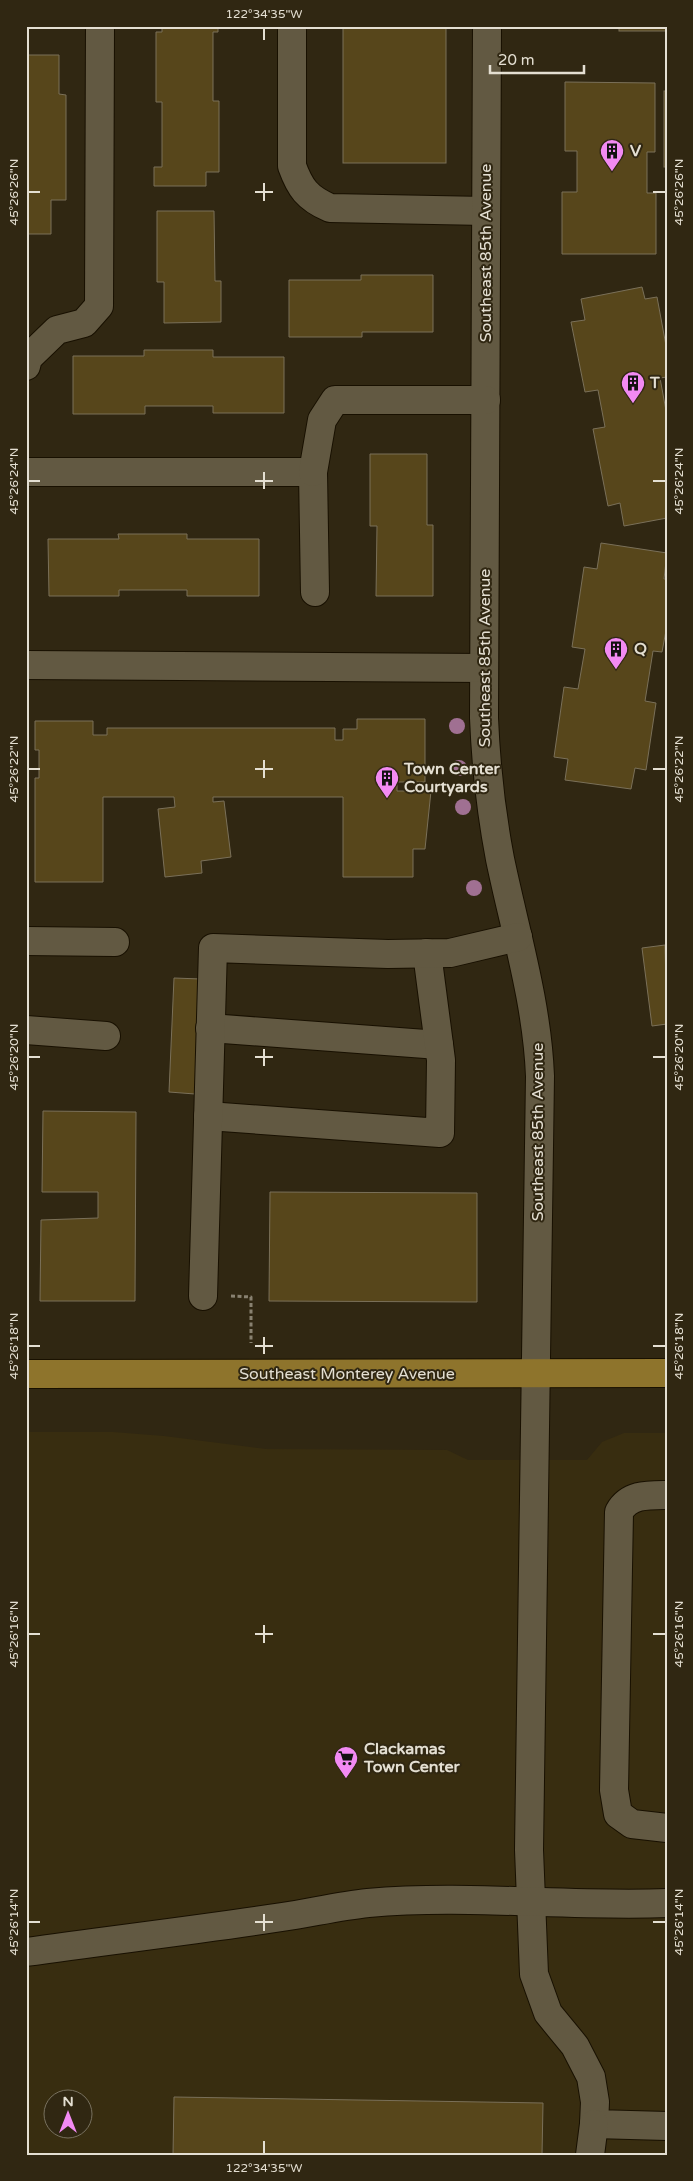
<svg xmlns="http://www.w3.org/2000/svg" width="693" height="2181" font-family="'Varela Round',sans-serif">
	<rect width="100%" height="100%" fill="#302712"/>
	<!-- built -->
	<path fill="#382d10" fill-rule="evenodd" d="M26,1432H113L164,1436L266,1449L447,1450L468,1460H587L602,1442L624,1433H667V2155H26ZM52,2098H82V2128H52Z"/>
	<!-- building -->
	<g fill="#57461b" stroke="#7a7059">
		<path d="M162,26H218V32H213V101H219V172H206V186H154V167H162V102H156V32H162Z"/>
		<rect x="343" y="26" width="103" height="137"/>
		<rect x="619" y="26" width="48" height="5"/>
		<path d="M26,55H59V94L66,95V200H51V234H26Z"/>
		<path d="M565,82L655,83V152H647V193H656V254H562V192H577V151H565Z"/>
		<rect x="664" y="91" width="3" height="76"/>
		<path d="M157,211H214L215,281H221V322L164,323V282H157Z"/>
		<path d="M361,275H433V332H362V337H289V280H361Z"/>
		<path d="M642,287L645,299L657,297L667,351V377L660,378L667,416V518L624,526L620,503L608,506L593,429L605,427L598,390L585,392L571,322L585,320L581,299Z"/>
		<path d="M144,350H213V357H284V413H213V406H145V414H73V356H144Z"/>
		<path d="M370,454H427V525H433V596H376L377,526H370Z"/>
		<path d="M118,534H187V539H259V596H187V590H119V596H49L48,539H119Z"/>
		<path d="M601,543L667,553L664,579H667V625L662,652L653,651L645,701L656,703L646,770L635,768L631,789L565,780L568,759L554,757L564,687L578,689L585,649L572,647L584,567L597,569Z"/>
		<path d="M357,719H425V782H397V791H431L425,849H413V877H343V797H213V802L224,801L231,857L201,861L202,873L165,877L158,809L175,807L174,797H103V882H35V778H39V750H35V721H93V735H107V728H335V740H343V729H357Z"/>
		<path d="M665,945L667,1024L652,1026L642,948Z"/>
		<path d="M174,978L201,979L195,1094L169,1092Z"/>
		<path d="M43,1111L136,1112L135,1301H40L41,1220L98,1218V1192H42Z"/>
		<path d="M270,1192L477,1193V1302L269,1301Z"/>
		<path d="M174,2097L543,2103L542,2155H173Z"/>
	</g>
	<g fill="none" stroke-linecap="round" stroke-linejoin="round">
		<!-- minor casing -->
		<g stroke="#181000" stroke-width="30">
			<g id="minor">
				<path d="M292,26V166C300,188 307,198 330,208L486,211"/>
				<path d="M487,26L484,718C486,766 491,812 500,859C515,931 537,1002 540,1076L529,1850L534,1974L548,2013L575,2046L591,2077L595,2102L594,2124L667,2126"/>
				<path d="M26,366L28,358L57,330L84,323L99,306L100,26"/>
				<path d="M26,472H313L315,592"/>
				<path d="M313,472L322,420L335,400H486"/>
				<path d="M26,665L484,668"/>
				<path d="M26,941L115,942"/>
				<path d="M210,1028L439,1045"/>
				<path d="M26,1030L106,1036"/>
				<path d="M208,1116L440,1133L441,1060L427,953"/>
				<path d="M203,1296L213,948L388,954L450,953L518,937"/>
				<path d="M667,1495C648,1495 629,1494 619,1512L614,1790L618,1814L632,1824L667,1828"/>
				<path d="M26,1952C111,1940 197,1930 282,1917C310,1913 339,1906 368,1903C467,1894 567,1907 667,1903"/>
				<path d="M590,2155L594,2124"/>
			</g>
		</g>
		<!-- major casing -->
		<g stroke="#181000" stroke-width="30">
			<path id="major" d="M26,1374L667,1373"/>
		</g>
		<!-- path -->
		<path stroke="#888170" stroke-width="3" stroke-dasharray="4 2.5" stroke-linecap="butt" d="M231,1296L251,1297V1343"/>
		<!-- minor -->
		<use href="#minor" stroke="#625942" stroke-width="28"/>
		<!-- major -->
		<use href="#major" stroke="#8e742c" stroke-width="28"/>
	</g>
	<!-- trees -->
	<g fill="#a07092">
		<circle cx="457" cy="726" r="8"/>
		<circle cx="459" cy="768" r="8"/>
		<circle cx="463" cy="807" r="8"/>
		<circle cx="474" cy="888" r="8"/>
	</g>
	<!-- ticks -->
	<path fill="none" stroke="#e4dfd2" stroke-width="2" d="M264,28V40M264,183V201M28,192H40M255,192H273M653,192H666M264,472V489M28,481H40M255,481H273M653,481H666M264,760V778M28,769H40M255,769H273M653,769H666M264,1049V1066M28,1057H40M255,1057H273M653,1057H666M264,1337V1354M28,1346H40M255,1346H273M653,1346H666M264,1625V1643M28,1634H40M255,1634H273M653,1634H666M264,1914V1931M28,1922H40M255,1922H273M653,1922H666M264,2141V2154"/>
	<!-- icons -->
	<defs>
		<g id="building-pin" transform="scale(1.25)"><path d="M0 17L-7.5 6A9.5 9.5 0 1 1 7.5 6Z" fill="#f28af3" stroke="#302712"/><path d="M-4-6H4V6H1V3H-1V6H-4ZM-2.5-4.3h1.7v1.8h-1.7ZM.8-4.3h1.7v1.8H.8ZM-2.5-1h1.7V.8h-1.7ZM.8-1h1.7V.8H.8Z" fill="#111"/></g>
		<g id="supermarket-pin" transform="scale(1.25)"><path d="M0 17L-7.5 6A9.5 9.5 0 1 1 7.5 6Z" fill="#f28af3" stroke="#302712"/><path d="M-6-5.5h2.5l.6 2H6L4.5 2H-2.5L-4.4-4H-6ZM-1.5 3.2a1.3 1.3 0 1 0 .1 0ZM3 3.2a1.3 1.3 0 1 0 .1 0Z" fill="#111"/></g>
	</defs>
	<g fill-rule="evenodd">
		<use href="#building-pin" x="612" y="151"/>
		<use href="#building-pin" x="633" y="383"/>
		<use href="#building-pin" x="616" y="649"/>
		<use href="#building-pin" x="387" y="778"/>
		<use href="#supermarket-pin" x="346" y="1758"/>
	</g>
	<g text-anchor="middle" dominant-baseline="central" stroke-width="4" stroke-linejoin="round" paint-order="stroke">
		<!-- poi labels -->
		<g font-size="16" font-weight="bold" fill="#e4dfd2" stroke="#302712" text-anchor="start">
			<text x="630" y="151">V</text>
			<text x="650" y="383">T</text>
			<text x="634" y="649">Q</text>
			<text x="404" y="769">Town Center<tspan x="404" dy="18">Courtyards</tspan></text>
			<text x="364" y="1749">Clackamas<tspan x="364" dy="18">Town Center</tspan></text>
		</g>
		<!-- street labels -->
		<g font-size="16" fill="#e4dfd2" stroke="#302712">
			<text transform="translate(486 253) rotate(-90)">Southeast 85th Avenue</text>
			<text transform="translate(485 658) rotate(-90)">Southeast 85th Avenue</text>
			<text transform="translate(538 1132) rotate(-90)">Southeast 85th Avenue</text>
			<text x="347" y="1374">Southeast Monterey Avenue</text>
		</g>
	</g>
	<!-- border -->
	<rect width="693" height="2181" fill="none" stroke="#302712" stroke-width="55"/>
	<!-- north arrow -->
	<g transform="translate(68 2114)"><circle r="24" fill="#302712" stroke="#78715f"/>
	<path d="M0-4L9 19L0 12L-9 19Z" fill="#f28af3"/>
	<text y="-8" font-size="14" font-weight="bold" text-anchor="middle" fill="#e4dfd2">N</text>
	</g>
	<!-- scale -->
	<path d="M490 65v8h94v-8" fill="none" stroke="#e4dfd2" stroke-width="2.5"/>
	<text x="498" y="65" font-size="15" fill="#e4dfd2" stroke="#302712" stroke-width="4" paint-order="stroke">20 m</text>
	<rect x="28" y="28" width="638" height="2126" fill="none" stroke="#e4dfd2" stroke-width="2"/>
	<g font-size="12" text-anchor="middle" fill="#e4dfd2">
		<text x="264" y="18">122°34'35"W</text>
		<text transform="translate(14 192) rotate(-90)" y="4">45°26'26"N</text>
		<text transform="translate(679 192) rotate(-90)" y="4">45°26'26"N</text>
		<text transform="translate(14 481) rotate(-90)" y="4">45°26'24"N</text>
		<text transform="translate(679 481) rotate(-90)" y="4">45°26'24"N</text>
		<text transform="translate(14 769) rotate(-90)" y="4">45°26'22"N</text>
		<text transform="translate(679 769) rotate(-90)" y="4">45°26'22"N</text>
		<text transform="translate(14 1057) rotate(-90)" y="4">45°26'20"N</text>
		<text transform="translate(679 1057) rotate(-90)" y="4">45°26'20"N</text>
		<text transform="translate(14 1346) rotate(-90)" y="4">45°26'18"N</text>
		<text transform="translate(679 1346) rotate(-90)" y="4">45°26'18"N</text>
		<text transform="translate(14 1634) rotate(-90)" y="4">45°26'16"N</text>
		<text transform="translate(679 1634) rotate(-90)" y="4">45°26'16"N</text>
		<text transform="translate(14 1922) rotate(-90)" y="4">45°26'14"N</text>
		<text transform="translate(679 1922) rotate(-90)" y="4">45°26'14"N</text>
		<text x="264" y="2172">122°34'35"W</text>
	</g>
</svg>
